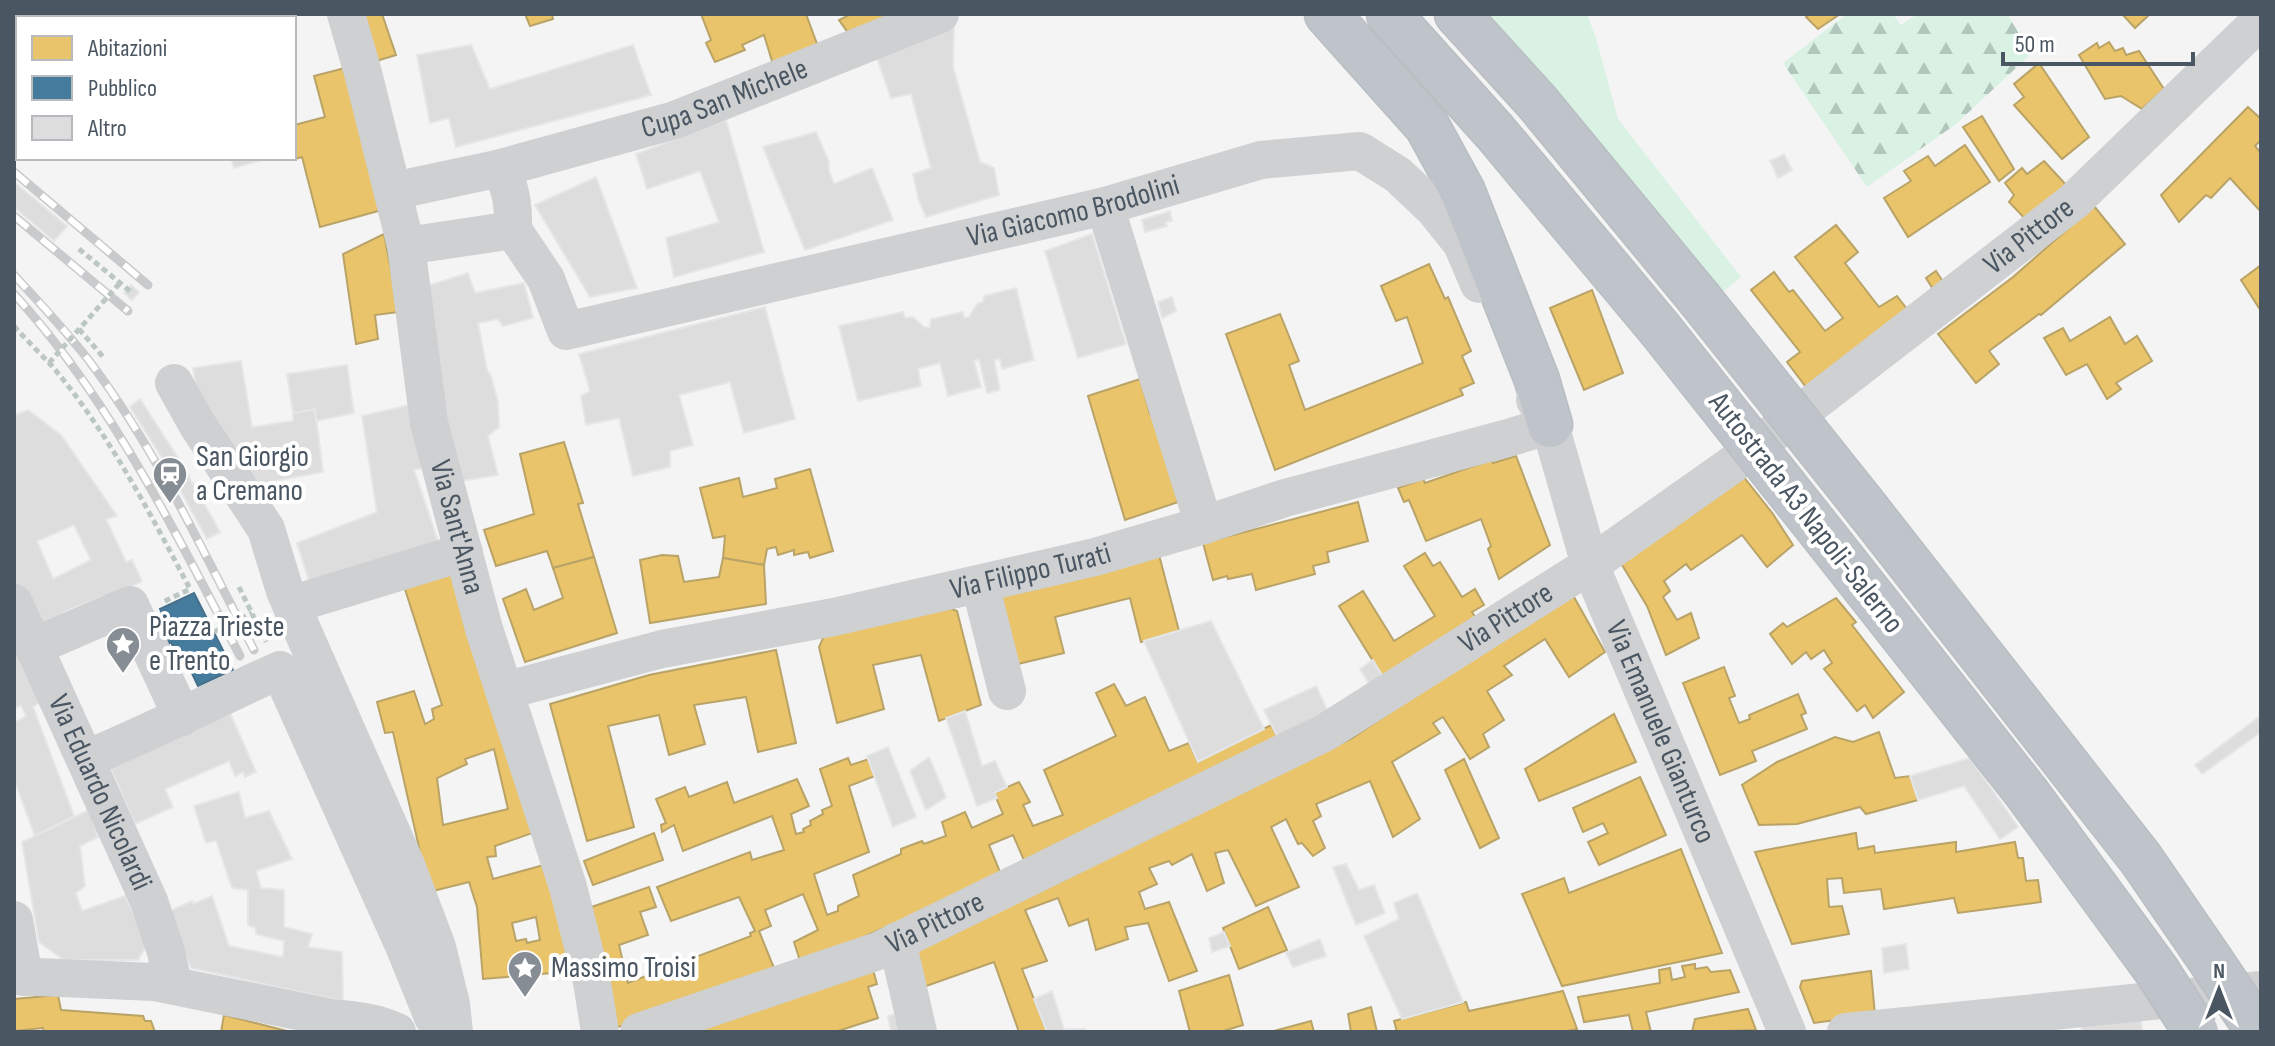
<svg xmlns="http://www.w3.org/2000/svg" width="2275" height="1046" font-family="'Sofia Sans Condensed',sans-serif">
	<defs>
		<pattern id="forest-firs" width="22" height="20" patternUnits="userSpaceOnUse" patternTransform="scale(2)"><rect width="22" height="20" fill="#d9f2e3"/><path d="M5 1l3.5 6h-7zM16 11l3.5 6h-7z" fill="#b2c7bb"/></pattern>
	</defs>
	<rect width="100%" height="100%" fill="#f4f4f4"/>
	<!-- green -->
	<path fill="#d9f2e3" d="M1486,14H1587L1596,38L1618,119L1741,277L1723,292Z"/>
	<!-- forest -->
	<path fill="url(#forest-firs)" d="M1847,14H1893L1901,25L1918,14H2007L2032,53L1956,124L1867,187L1783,63Z"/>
	<!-- homes -->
	<g fill="#e9c46a" stroke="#b9a367" stroke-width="2" fill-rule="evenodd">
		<path d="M356,14H382L396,55L373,62Z"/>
		<path d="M525,14H552L553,19L530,26Z"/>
		<path d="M701,14H806L820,52L775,71L764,35L742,45L745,50L715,62L706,43L711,40Z"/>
		<path d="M851,14H918L849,34L839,20Z"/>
		<path d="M1810,14H1840L1818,29L1806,17Z"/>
		<path d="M2122,14H2150L2135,28Z"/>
		<path d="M2109,42L2115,51L2123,48L2126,55L2139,51L2164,89L2142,109L2121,96L2105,99L2079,55L2097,43L2099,48Z"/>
		<path d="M2039,63L2089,137L2062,159L2014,105L2024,97L2014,84Z"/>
		<path d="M345,68L382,210L320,227L302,157L291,160L290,158H294V125L325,117L314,76Z"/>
		<path d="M2248,107L2261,119V140L2255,146L2261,153V212L2230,178L2211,198L2206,195L2179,222L2161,195Z"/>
		<path d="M1982,116L2014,169L1999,181L1963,127Z"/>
		<path d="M1965,145L1990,182L1908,237L1884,198L1911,181L1904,171L1928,156L1935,166Z"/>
		<path d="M2044,161L2069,188L2030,224L2009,202L2014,195L2005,183L2022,168L2027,174Z"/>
		<path d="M2094,206L2125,244L2041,315L2039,314L1989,351L1999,364L1976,383L1938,334L2013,277Z"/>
		<path d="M1836,225L1858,252L1845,263L1879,307L1897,296L1910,313L1809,391L1787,362L1800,352L1751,290L1774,272L1789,292L1793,290L1825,331L1843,318L1795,257Z"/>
		<path d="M384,234L399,312L375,315L378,339L356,344L343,254Z"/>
		<path d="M1429,264L1445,299L1448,297L1471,351L1462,356L1474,383L1460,389L1463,395L1275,470L1226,334L1280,314L1299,361L1289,365L1305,410L1423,363L1407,317L1396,321L1381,286Z"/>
		<path d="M2261,265V311L2241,280Z"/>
		<path d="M1936,271L1946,286L1936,294L1926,278Z"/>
		<path d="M1592,290L1623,373L1584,390L1550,308Z"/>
		<path d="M2110,317L2125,344L2137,336L2152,361L2116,383L2121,389L2107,399L2087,364L2066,375L2044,338L2063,328L2070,341Z"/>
		<path d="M1140,379L1150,414H1153L1178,502L1125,520L1088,396Z"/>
		<path d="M564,442L583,503L578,504L594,557L553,568L547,551L496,566L484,530L534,514L520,454Z"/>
		<path d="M1516,456L1550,545L1499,579L1488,549L1491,546L1481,519L1426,541L1409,500L1404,502L1398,488L1423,479L1425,483L1491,460L1493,463Z"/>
		<path d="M810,469L833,551L810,558L808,552L794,555V550L778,555L776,547L767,549L764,565L723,558L725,536L713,538L700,488L739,478L743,497L777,488L775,479Z"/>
		<path d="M1743,476L1773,514L1793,545L1767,567L1742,535L1691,570L1686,564L1664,581L1670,591L1663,597L1677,620L1691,613L1699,638L1666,655L1647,606L1619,560Z"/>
		<path d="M1358,502L1368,541L1327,552L1329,562L1313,566L1315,574L1256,590L1252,574L1228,579L1227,576L1213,580L1203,543Z"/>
		<path d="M1158,551L1179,631L1141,642L1130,598L1055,617L1064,653L1018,664L1000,591Z"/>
		<path d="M1425,553L1433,566L1440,562L1462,597L1475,589L1484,605L1472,612L1480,624L1386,682L1339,606L1363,591L1394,641L1435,616L1404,566Z"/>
		<path d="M662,555L678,556L684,582L719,577L723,558L764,565L766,604L650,623L640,560Z"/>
		<path d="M594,557L617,633L525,662L503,599L526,589L534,610L563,598L553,568Z"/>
		<path d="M458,569L544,829L495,846L496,856L487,857L493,879L551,863L576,971L483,979L477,907L469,882L429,892L393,732L385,733L377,702L414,691L425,724L434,719L432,709L442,705L403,583ZM494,749L508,809L443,825L437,778L467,764L465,759ZM536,917L540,940L527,943L526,939L516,941L512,923Z"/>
		<path d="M1570,590L1605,652L1569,677L1545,639L1504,666L1512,675L1487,691L1504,720L1483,734L1489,747L1470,759L1443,717L1433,723L1440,733L1392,762L1420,819L1393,837L1370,781L1316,804L1321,816L1313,821L1325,848L1313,856L1302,843L1298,844L1286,819L1271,827L1299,887L1256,906L1228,850L1215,853L1224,883L1207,891L1192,854L1172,865L1169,861L1149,868L1157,884L1139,892L1145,909L1169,902L1197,971L1169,981L1148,923L1125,927L1128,939L1096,950L1088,919L1069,926L1058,898L1025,910L1047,961L1022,969L1047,1032H1019L994,962L915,990L903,952L1351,739Z"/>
		<path d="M1836,598L1856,622L1852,625L1904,692L1873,718L1865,705L1857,711L1824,669L1832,663L1824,650L1811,659L1806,652L1792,664L1770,634L1783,623L1787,627Z"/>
		<path d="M944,606L957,611L981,705L939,721L921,655L873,665L884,709L837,723L819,647L824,636Z"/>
		<path d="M776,650L796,743L758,752L746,697L694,705L705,744L669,755L659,715L608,726L634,827L587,841L550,704L649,675Z"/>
		<path d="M1724,667L1735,696L1729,698L1739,723L1750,719L1749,715L1798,694L1806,713L1801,715L1807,729L1752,751L1756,761L1720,775L1683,683Z"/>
		<path d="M1114,684L1126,706L1145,697L1169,751L1189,743L1198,762L1271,725L1282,746L1026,865L1013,835L989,845L1002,877L801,964L794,942L818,930L803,894L765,910L771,926L759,931L776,973L714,996L615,1028L583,910L649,887L656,907L640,912L648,935L619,945L628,983L751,936L750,933L755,931L739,897L671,921L657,887L750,852L752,860L784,850L772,816L683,851L674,825L662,832L661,825L666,823L656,799L685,787L689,797L727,782L734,803L797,779L809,806L791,814L796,834L804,832L803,829L811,825L810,821L823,814L822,810L832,806L820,769L848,758L851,765L869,759L875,776L849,786L869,852L814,874L827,915L838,911V906L859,896L853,875L901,854V849L922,841L924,844L946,836L942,822L965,812L972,828L1003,814L994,793L1019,782L1030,802L1023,805L1033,826L1063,815L1044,770L1116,736L1096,693Z"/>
		<path d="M1614,714L1636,762L1539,801L1525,769Z"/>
		<path d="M1879,732L1895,778L1910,776L1918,800L1866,814L1860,807L1797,824L1759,825L1742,785L1777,762L1835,737L1853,742Z"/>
		<path d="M1464,759L1499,838L1480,848L1445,770Z"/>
		<path d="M1640,777L1666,835L1599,865L1588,842L1608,833L1603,823L1583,832L1573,808Z"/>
		<path d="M654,833L663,860L593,885L584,861Z"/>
		<path d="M1856,833L1858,849L1874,846L1875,853L1956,842V852L2015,842L2018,858H2023L2026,881L2038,880L2041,902L1958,913L1954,898L1884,909L1881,889L1844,893L1842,878L1827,879L1829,907L1842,906L1849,934L1792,944L1755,852Z"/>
		<path d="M1681,849L1722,953L1562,986L1522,894L1564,878L1569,893Z"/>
		<path d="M1268,907L1287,950L1239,969L1223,928Z"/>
		<path d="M1695,964V969L1707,967L1711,972L1730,970L1739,992L1646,1012L1651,1032H1633L1629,1015L1584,1022L1578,997L1660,983L1659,970L1670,968L1672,980L1685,977L1682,966Z"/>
		<path d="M872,966L877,984L868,987L878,1018L835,1032H690Z"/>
		<path d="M1871,971L1875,1015L1814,1023L1800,987L1802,981Z"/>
		<path d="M1229,975L1243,1025L1220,1032H1190L1179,991Z"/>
		<path d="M1563,991L1577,1029L1563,1032H1397L1394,1021L1466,1002L1469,1011Z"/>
		<path d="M58,995L61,1010L143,1016L145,1021H151L155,1032H44L43,1028L14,1031V999Z"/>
		<path d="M1371,1007L1377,1032H1351L1348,1014Z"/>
		<path d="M1748,1009L1756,1030L1692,1032L1695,1019Z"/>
		<path d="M224,1015L291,1032H221Z"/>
		<path d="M1311,1021L1314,1032H1270Z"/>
	</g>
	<!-- public -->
	<path fill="#457b9d" stroke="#46708b" stroke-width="2" d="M194,593L233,670L198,686L186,661L181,663L171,642L167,645L154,617L162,613L160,609Z"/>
	<!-- building -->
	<g fill="#ddddde" stroke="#e5e6e7" stroke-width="2" fill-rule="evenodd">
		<path d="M131,14H167L155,18H132Z"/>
		<path d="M954,27L953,67L980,162L994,168L999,195L926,217L919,201L913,174L931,168L911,94L891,98L876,55Z"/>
		<path d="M471,45L490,89L633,45L651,95L456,147L449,118L430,123L417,55Z"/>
		<path d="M726,120L764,252L674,277L666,238L719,222L700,171L647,189L636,154Z"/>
		<path d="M816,132L829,162V171L834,184L872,168L893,220L805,250L763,147Z"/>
		<path d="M1784,154L1792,170L1778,178L1770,161Z"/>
		<path d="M231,158H268L234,168Z"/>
		<path d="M596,177L637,288L590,297L535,205Z"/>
		<path d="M14,182L67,226L54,241L14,207Z"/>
		<path d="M1170,211L1172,221L1165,222L1167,226L1145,232L1142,220Z"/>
		<path d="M1092,234L1126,344L1078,358L1045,251Z"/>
		<path d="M468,273L475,293L524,283L533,318L503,326L498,319L478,323L487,370L491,376L498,402L499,427L488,436L498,475L462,481L442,440L421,288Z"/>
		<path d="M131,285L139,292L132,300L124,293Z"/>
		<path d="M1016,288L1034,360L1002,369L1000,359L994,360L1000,390L987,393L979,359L974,361L981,387L948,396L940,363L918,369L921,386L858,401L839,326L903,312L905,318L913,317L925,328L930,327L931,319L963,312L964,318L969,317L977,304L983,302L984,296Z"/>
		<path d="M1172,297L1176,311L1162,318L1158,302Z"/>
		<path d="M765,307L795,419L744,433L730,382L679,395L693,445L670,451V467L633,476L619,418L586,425L581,396L590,391L579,354Z"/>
		<path d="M241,361L252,427L293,421V413L315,409L323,472L249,486L199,404L193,368Z"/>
		<path d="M347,365L354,413L316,421L315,409L293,413L287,374Z"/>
		<path d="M140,399L180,461L220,532L207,539L167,466L130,407Z"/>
		<path d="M414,404L430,466L414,470L440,547L312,590L297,543L377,512L362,416Z"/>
		<path d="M28,410L61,435L117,516L106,519L126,562L132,560L142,581L106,599L104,596L64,612L65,616L35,632L14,580V416ZM74,525L91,560L53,579L37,541Z"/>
		<path d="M1211,621L1264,729L1198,762L1144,641Z"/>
		<path d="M23,651L41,701L33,707L74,816L35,836L14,779V723L26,716L21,705L14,708V656Z"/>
		<path d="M1373,660L1386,682L1373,690L1360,669Z"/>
		<path d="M1316,686L1333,722L1282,746L1264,710Z"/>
		<path d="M965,711L982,766L995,761L1007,787L994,793L997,798L977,806L946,718Z"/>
		<path d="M230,713L256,772L245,777L243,772L235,776L229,761L165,789L173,807L135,824L109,765Z"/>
		<path d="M2259,717L2261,732L2202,774L2195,765Z"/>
		<path d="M888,747L916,817L893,827L867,756Z"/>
		<path d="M929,757L946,797L926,810L910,771Z"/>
		<path d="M1970,758L2018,827L2000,839L1964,786L1918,800L1910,776Z"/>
		<path d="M239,792L245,818L269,811L292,859L256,871L261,888L284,890V927L312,934L308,947L342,952L343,1001L191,968L166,913L192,901L193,904L212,896L229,946L283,957L284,941L256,934V928L248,925V890L232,888L216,840L206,843L194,806Z"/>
		<path d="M89,810L98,837L80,846L85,886L76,893L82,911L125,896L148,943L138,960H64L39,942L22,842Z"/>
		<path d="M1346,864L1359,890L1374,885L1385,913L1356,925L1333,867Z"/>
		<path d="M1417,893L1463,1002L1402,1019L1364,936L1399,919L1394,903Z"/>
		<path d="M1224,932L1230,946L1212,952L1209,938Z"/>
		<path d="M1320,939L1326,956L1293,967L1286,953Z"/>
		<path d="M1906,944L1909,969L1884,973L1882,948Z"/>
		<path d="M1052,991L1064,1029H1085V1032H1047L1034,999Z"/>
		<path d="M908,1011L913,1032H891L888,1016Z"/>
		<path d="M2141,1015L2142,1032H2082L2081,1022Z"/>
	</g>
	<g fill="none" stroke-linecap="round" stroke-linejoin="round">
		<!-- highway casing -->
		<g stroke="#b9bec3" stroke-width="47">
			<g id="highway">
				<path d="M1327,14L1427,126L1463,192L1537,380L1550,425"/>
				<path d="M1389,14L1495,132L1659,328"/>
				<path d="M1457,14L1537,102L1698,297"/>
				<path d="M1870,513L2141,859L2211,961"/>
				<path d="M1829,542L2026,792L2157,971"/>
			</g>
		</g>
		<!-- path -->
		<g stroke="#bcc7c4" stroke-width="5" stroke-dasharray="6 4" stroke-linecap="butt">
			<path d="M79,249L131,292"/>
			<path d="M14,326C26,340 40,353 52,366C108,432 150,513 190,589L161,603"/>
			<path d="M79,329L104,358"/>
			<path d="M239,587L266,642"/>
		</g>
		<!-- minor -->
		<g stroke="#ced0d2" stroke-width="38">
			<path id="s1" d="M346,14L363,73L406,246L429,423L484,629L568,887L592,982L600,1032"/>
			<path id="s2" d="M501,168L675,120L940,14"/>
			<path d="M393,191L501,168C511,189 514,207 513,230L406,246"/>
			<path d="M1105,206L1204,525"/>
			<path id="s3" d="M513,230L546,279L566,331L1105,206L1261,160L1360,151L1398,175L1434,209L1462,244L1479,284"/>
			<path d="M174,383L197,424L266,529L285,591L406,865L437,947L451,1004L454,1032"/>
			<path id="s4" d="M1535,400L1550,425L1590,565L1787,1032"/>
			<path d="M980,584L1007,691"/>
			<path id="s5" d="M14,603L149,901L166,952L173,985"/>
			<path d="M293,609L310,599L464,552"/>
			<path d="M33,647L130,605L182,717"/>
			<path id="s6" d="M504,691L662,649L834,617L1095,557L1204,525L1285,498L1515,436L1550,425"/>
			<path d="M86,759C152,732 215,699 280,670L405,948L433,1017L440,1021"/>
			<path d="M14,920L24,977"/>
			<path d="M897,941L918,1032"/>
			<path d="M14,976L154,982L332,1018C354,1020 377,1022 397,1032"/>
			<path id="s7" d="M639,1032L878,951L1326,732L1590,565L1733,464L1817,400L2073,202L2261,20"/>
			<path d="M1846,1032L2261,990"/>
		</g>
		<!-- highway -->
		<use href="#highway" stroke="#bec4c9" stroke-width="44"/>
		<!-- rail casing -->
		<g stroke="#c9cacc" stroke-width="9">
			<g id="rail">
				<path d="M14,172L148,285"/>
				<path d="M14,216L128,311"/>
				<path d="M14,275C39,302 64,329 87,358C155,447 203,551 254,650"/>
				<path d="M14,294C111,400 174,530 240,656"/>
			</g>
		</g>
		<!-- rail -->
		<use href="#rail" stroke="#fff" stroke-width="6" stroke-dasharray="18" stroke-linecap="butt"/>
		<!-- highway-bridge casing -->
		<g stroke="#b9bec3" stroke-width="47" stroke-linecap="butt">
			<g id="highway-bridge">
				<path d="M1698,297L1870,513"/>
				<path d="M1659,328L1829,542"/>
				<path d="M2211,961L2256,1028"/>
				<path d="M2157,971L2196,1032"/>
			</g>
		</g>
		<!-- path-bridge -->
		<g stroke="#bcc7c4" stroke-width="5" stroke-dasharray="6 4" stroke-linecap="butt">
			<path d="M49,363L120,283"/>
			<path d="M214,632L252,613"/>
		</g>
		<!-- highway-bridge -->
		<use href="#highway-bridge" stroke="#bec4c9" stroke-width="44"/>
	</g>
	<!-- icons -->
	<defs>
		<g id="station-pin" transform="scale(1.8)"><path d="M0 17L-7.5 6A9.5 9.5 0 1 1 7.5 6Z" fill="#868d94" stroke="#fff"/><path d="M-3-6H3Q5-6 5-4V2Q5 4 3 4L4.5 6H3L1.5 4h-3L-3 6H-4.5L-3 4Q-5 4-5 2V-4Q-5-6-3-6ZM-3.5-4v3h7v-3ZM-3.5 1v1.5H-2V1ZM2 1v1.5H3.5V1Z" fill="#fff"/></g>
		<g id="sight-pin" transform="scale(1.8)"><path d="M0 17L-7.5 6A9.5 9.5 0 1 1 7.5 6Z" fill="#868d94" stroke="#fff"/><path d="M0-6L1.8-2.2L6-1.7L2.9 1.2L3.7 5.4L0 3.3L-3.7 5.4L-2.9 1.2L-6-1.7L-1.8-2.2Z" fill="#fff"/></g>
	</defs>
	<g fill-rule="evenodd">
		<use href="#station-pin" x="170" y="474"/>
		<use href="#sight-pin" x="123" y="644"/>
		<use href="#sight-pin" x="525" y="968"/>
	</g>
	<g text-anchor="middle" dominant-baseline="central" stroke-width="8" stroke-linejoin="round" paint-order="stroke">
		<!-- street labels -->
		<g font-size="30" fill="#4a5661" stroke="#fff">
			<text stroke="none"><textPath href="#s2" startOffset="234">Cupa San Michele</textPath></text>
			<text stroke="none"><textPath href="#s3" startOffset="636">Via Giacomo Brodolini</textPath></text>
			<text stroke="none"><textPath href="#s7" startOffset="1612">Via Pittore</textPath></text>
			<text transform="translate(1806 513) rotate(52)">Autostrada A3 Napoli-Salerno</text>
			<text stroke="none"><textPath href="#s1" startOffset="526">Via Sant'Anna</textPath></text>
			<text stroke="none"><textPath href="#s6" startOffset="540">Via Filippo Turati</textPath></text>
			<text stroke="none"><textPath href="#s7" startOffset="964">Via Pittore</textPath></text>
			<text stroke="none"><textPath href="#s4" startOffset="356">Via Emanuele Gianturco</textPath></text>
			<text stroke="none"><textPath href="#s5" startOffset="208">Via Eduardo Nicolardi</textPath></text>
			<text stroke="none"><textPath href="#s7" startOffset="316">Via Pittore</textPath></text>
		</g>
		<!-- poi labels -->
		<g font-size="30" fill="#4a5661" stroke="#fff" text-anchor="start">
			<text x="196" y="457">San Giorgio<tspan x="196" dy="34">a Cremano</tspan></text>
			<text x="149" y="627">Piazza Trieste<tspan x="149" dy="34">e Trento</tspan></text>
			<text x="551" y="968">Massimo Troisi</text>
		</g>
	</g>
	<!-- border -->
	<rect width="2275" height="1046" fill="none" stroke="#4a5661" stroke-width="32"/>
	<!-- legend -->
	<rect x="16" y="16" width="280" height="144" fill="#ffffff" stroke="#b7bbc0" stroke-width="2"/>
	<rect x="32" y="36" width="40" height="24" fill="#e9c46a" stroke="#b7bbc0" stroke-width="2"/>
	<text x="88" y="56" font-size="24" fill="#4a5661">Abitazioni</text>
	<rect x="32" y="76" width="40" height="24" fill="#457b9d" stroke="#b7bbc0" stroke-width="2"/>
	<text x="88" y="96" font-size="24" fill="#4a5661">Pubblico</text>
	<rect x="32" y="116" width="40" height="24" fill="#ddddde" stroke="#b7bbc0" stroke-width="2"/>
	<text x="88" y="136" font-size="24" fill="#4a5661">Altro</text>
	<!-- north arrow -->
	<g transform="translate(2219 990)" stroke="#ffffff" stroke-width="6" paint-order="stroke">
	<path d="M0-6L14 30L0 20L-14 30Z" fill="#4a5661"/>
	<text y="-12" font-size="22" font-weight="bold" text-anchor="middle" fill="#4a5661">N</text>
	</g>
	<!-- scale -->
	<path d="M2003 52v12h190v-12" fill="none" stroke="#4a5661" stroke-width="4"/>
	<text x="2015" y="52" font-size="24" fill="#4a5661" stroke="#ffffff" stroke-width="6" paint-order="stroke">50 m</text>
</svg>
